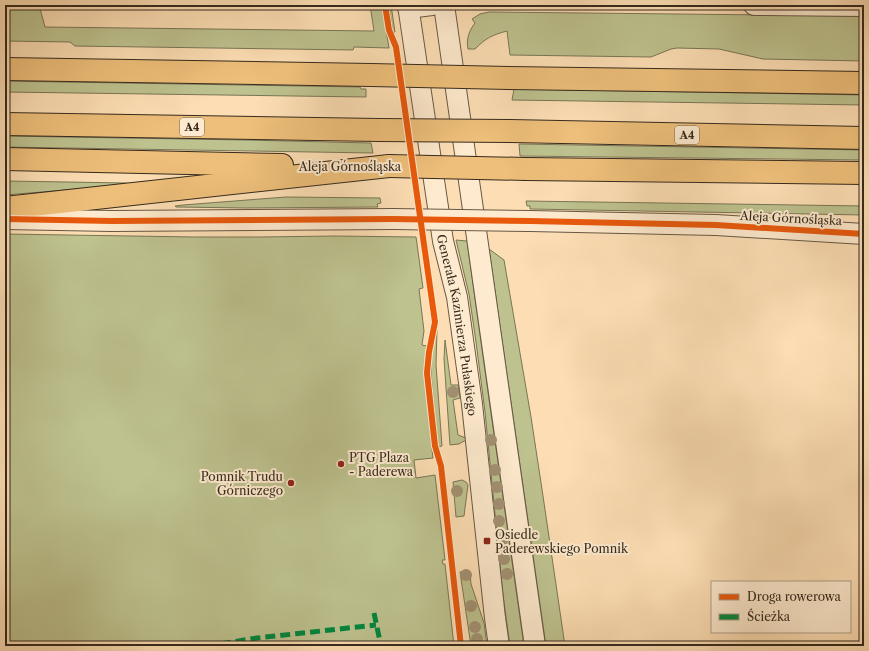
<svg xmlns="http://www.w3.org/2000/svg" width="869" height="651" font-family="'Libre Caslon Text',serif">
	<rect width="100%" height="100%" fill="#fddeb4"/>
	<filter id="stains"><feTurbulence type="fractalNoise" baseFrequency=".005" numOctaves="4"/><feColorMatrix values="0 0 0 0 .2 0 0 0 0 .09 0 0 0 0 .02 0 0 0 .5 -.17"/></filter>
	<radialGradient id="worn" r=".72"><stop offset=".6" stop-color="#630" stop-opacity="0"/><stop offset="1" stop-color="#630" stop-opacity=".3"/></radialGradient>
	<!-- green -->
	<g fill="#bdc28f" stroke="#797656">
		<path d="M5,5H39L45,27L374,31L370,5H382L389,48L354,47L353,50L75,46L70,42L5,41Z"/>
		<path d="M389,5H391L395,32L393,33Z"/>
		<path d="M489,12L864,16V61L763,59L719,49L677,48L671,49L651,57L510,55L507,31C492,35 486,38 475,49H468C466,39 469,31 475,23L472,19L480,14Z"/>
		<path d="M5,81L360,87L361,89H366V97L5,92Z"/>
		<path d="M514,89L864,95V105L512,100Z"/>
		<path d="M5,136L245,140L371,143L373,153L5,147Z"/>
		<path d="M519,144L864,150V160L520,156Z"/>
		<path d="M5,181L127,183L128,184L127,185L5,195Z"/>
		<path d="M286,197L380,198L381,203L377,204L378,207L246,208L176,207L175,206L183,205Z"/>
		<path d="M526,201L864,206V215L530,209V206H527Z"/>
		<path d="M5,234L194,237H260L335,236L416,237L423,288L419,289L424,331L422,345L427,346L424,371L433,458L414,460L416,478L435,475L445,560H442L443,564H445L454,646H5Z"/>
		<path d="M456,240L467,241L487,385L524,646H510L503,595L485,412L476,342L469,294Z"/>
		<path d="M489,249L504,260L531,417L543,496L565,646H546Z"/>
		<path d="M437,330L436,365L442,446L438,447L431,375V359L435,331Z"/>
		<path d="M445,340L451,385H458L460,398L453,400L458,435L466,438V440L459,444L450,445L444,359Z"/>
		<path d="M462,480L466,482L468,485L464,516L456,517L453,482Z"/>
		<path d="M460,572H470L471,584L484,623L487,646H471Z"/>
	</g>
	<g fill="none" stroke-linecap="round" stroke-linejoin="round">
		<!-- minor casing -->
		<g stroke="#675744" stroke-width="22">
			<g id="minor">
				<path id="s1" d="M408,5L443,241L457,297L472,404L495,618L499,646"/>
				<path d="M444,5L535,646"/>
				<path d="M754,5L864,6"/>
				<path d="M408,8L432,5"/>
				<path d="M5,219L112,221L393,219"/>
				<path d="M530,221L716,225L864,234"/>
			</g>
		</g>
		<!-- major casing -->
		<g stroke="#352a1e" stroke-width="24">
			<g id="major">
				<path d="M5,69L371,75"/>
				<path d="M509,78L864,83"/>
			</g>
		</g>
		<!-- highway casing -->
		<g stroke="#352a1e" stroke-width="24">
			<g id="highway">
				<path d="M5,124L379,130"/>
				<path d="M510,131L864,138"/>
				<path d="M5,159L282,165"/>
				<path d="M526,169L864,173"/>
				<path d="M5,208L389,166"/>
			</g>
		</g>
		<!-- minor -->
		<use href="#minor" stroke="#feeace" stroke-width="20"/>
		<!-- major -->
		<use href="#major" stroke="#eebf7a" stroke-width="22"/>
		<!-- highway -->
		<use href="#highway" stroke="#eebf7a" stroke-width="22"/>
		<!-- minor-bridge casing -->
		<g stroke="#675744" stroke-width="22" stroke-linecap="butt">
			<path id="minor-bridge" d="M393,219L530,221"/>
		</g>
		<!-- major-bridge casing -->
		<g stroke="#352a1e" stroke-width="24" stroke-linecap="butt">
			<path id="major-bridge" d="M371,75L509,78"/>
		</g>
		<!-- highway-bridge casing -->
		<g stroke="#352a1e" stroke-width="24" stroke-linecap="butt">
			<g id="highway-bridge">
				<path d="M379,130L510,131"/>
				<path d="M389,166L526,169"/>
			</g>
		</g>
		<!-- minor-bridge -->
		<use href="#minor-bridge" stroke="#feeace" stroke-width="20"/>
		<!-- major-bridge -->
		<use href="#major-bridge" stroke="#eebf7a" stroke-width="22"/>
		<!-- highway-bridge -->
		<use href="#highway-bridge" stroke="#eebf7a" stroke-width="22"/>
		<!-- quiet -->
		<g stroke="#00873e" stroke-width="5" stroke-dasharray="10 5" stroke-linecap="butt">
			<path d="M374,613L381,646"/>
			<path d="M206,646L257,638L376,625"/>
		</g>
		<!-- cycleway casing -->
		<g stroke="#feeace" stroke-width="8">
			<g id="cycleway">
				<path d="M385,5L389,30L396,47L435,322L429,352L427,373L435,446L441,466L461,646"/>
				<path d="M5,219L112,221L393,219L530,221L716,225L864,234"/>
			</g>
		</g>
		<!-- cycleway -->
		<use href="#cycleway" stroke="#e8590c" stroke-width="6"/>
	</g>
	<!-- trees -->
	<g fill="#a29071">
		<circle cx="453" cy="392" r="6"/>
		<circle cx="491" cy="440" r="6"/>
		<circle cx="495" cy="470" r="6"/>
		<circle cx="497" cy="487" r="6"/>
		<circle cx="457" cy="491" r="6"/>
		<circle cx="499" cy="504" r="6"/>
		<circle cx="499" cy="521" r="6"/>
		<circle cx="502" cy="540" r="6"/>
		<circle cx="504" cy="559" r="6"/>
		<circle cx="507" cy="574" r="6"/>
		<circle cx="466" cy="575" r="6"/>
		<circle cx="471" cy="606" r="6"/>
		<circle cx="475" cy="627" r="6"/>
		<circle cx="477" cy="639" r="6"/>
	</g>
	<!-- markers -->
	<g fill="#8f2418" stroke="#feeace" stroke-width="1.5">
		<circle cx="341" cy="464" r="4"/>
		<circle cx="291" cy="483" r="4"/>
		<rect x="483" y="537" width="8" height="8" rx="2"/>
	</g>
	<g text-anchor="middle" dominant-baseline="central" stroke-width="4" stroke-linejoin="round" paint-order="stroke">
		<!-- shield labels -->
		<g fill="#feeace" stroke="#716453" stroke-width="1">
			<rect x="180" y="118" width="24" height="18" rx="3"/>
			<rect x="675" y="126" width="24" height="18" rx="3"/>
		</g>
		<g font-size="11" font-weight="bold" fill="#352a1e">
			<text x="192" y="127">A4</text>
			<text x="687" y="135">A4</text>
		</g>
		<!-- street labels -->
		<g font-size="12" fill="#352a1e" stroke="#feeace">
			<text x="350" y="166">Aleja Górnośląska</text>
			<text transform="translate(791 218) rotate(3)">Aleja Górnośląska</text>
			<text stroke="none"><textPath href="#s1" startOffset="324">Generała Kazimierza Pułaskiego</textPath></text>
		</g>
		<!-- poi labels -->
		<g font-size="12" fill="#352a1e" stroke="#feeace" text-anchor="start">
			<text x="349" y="457">PTG Plaza<tspan x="349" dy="14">- Paderewa</tspan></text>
			<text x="283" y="476" text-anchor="end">Pomnik Trudu<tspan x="283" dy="14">Górniczego</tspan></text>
			<text x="495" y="534">Osiedle<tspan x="495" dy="14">Paderewskiego Pomnik</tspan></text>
		</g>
	</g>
	<!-- margin -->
	<rect width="869" height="651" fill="none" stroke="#fddeb4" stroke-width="20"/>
	<rect x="6" y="6" width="857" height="639" fill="none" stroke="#352a1e" stroke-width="2"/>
	<rect x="10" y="10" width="849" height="631" fill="none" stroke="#352a1e"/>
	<!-- legend -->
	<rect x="711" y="581" width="140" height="52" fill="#feeace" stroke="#ae9d88"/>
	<rect x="719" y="594" width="20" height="6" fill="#e8590c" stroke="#ae9d88"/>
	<text x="747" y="601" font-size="12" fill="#352a1e">Droga rowerowa</text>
	<rect x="719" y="614" width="20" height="6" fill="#00873e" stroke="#ae9d88"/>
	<text x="747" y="621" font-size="12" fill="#352a1e">Ścieżka</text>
	<rect width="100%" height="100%" filter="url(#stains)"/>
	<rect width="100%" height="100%" fill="url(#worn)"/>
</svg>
